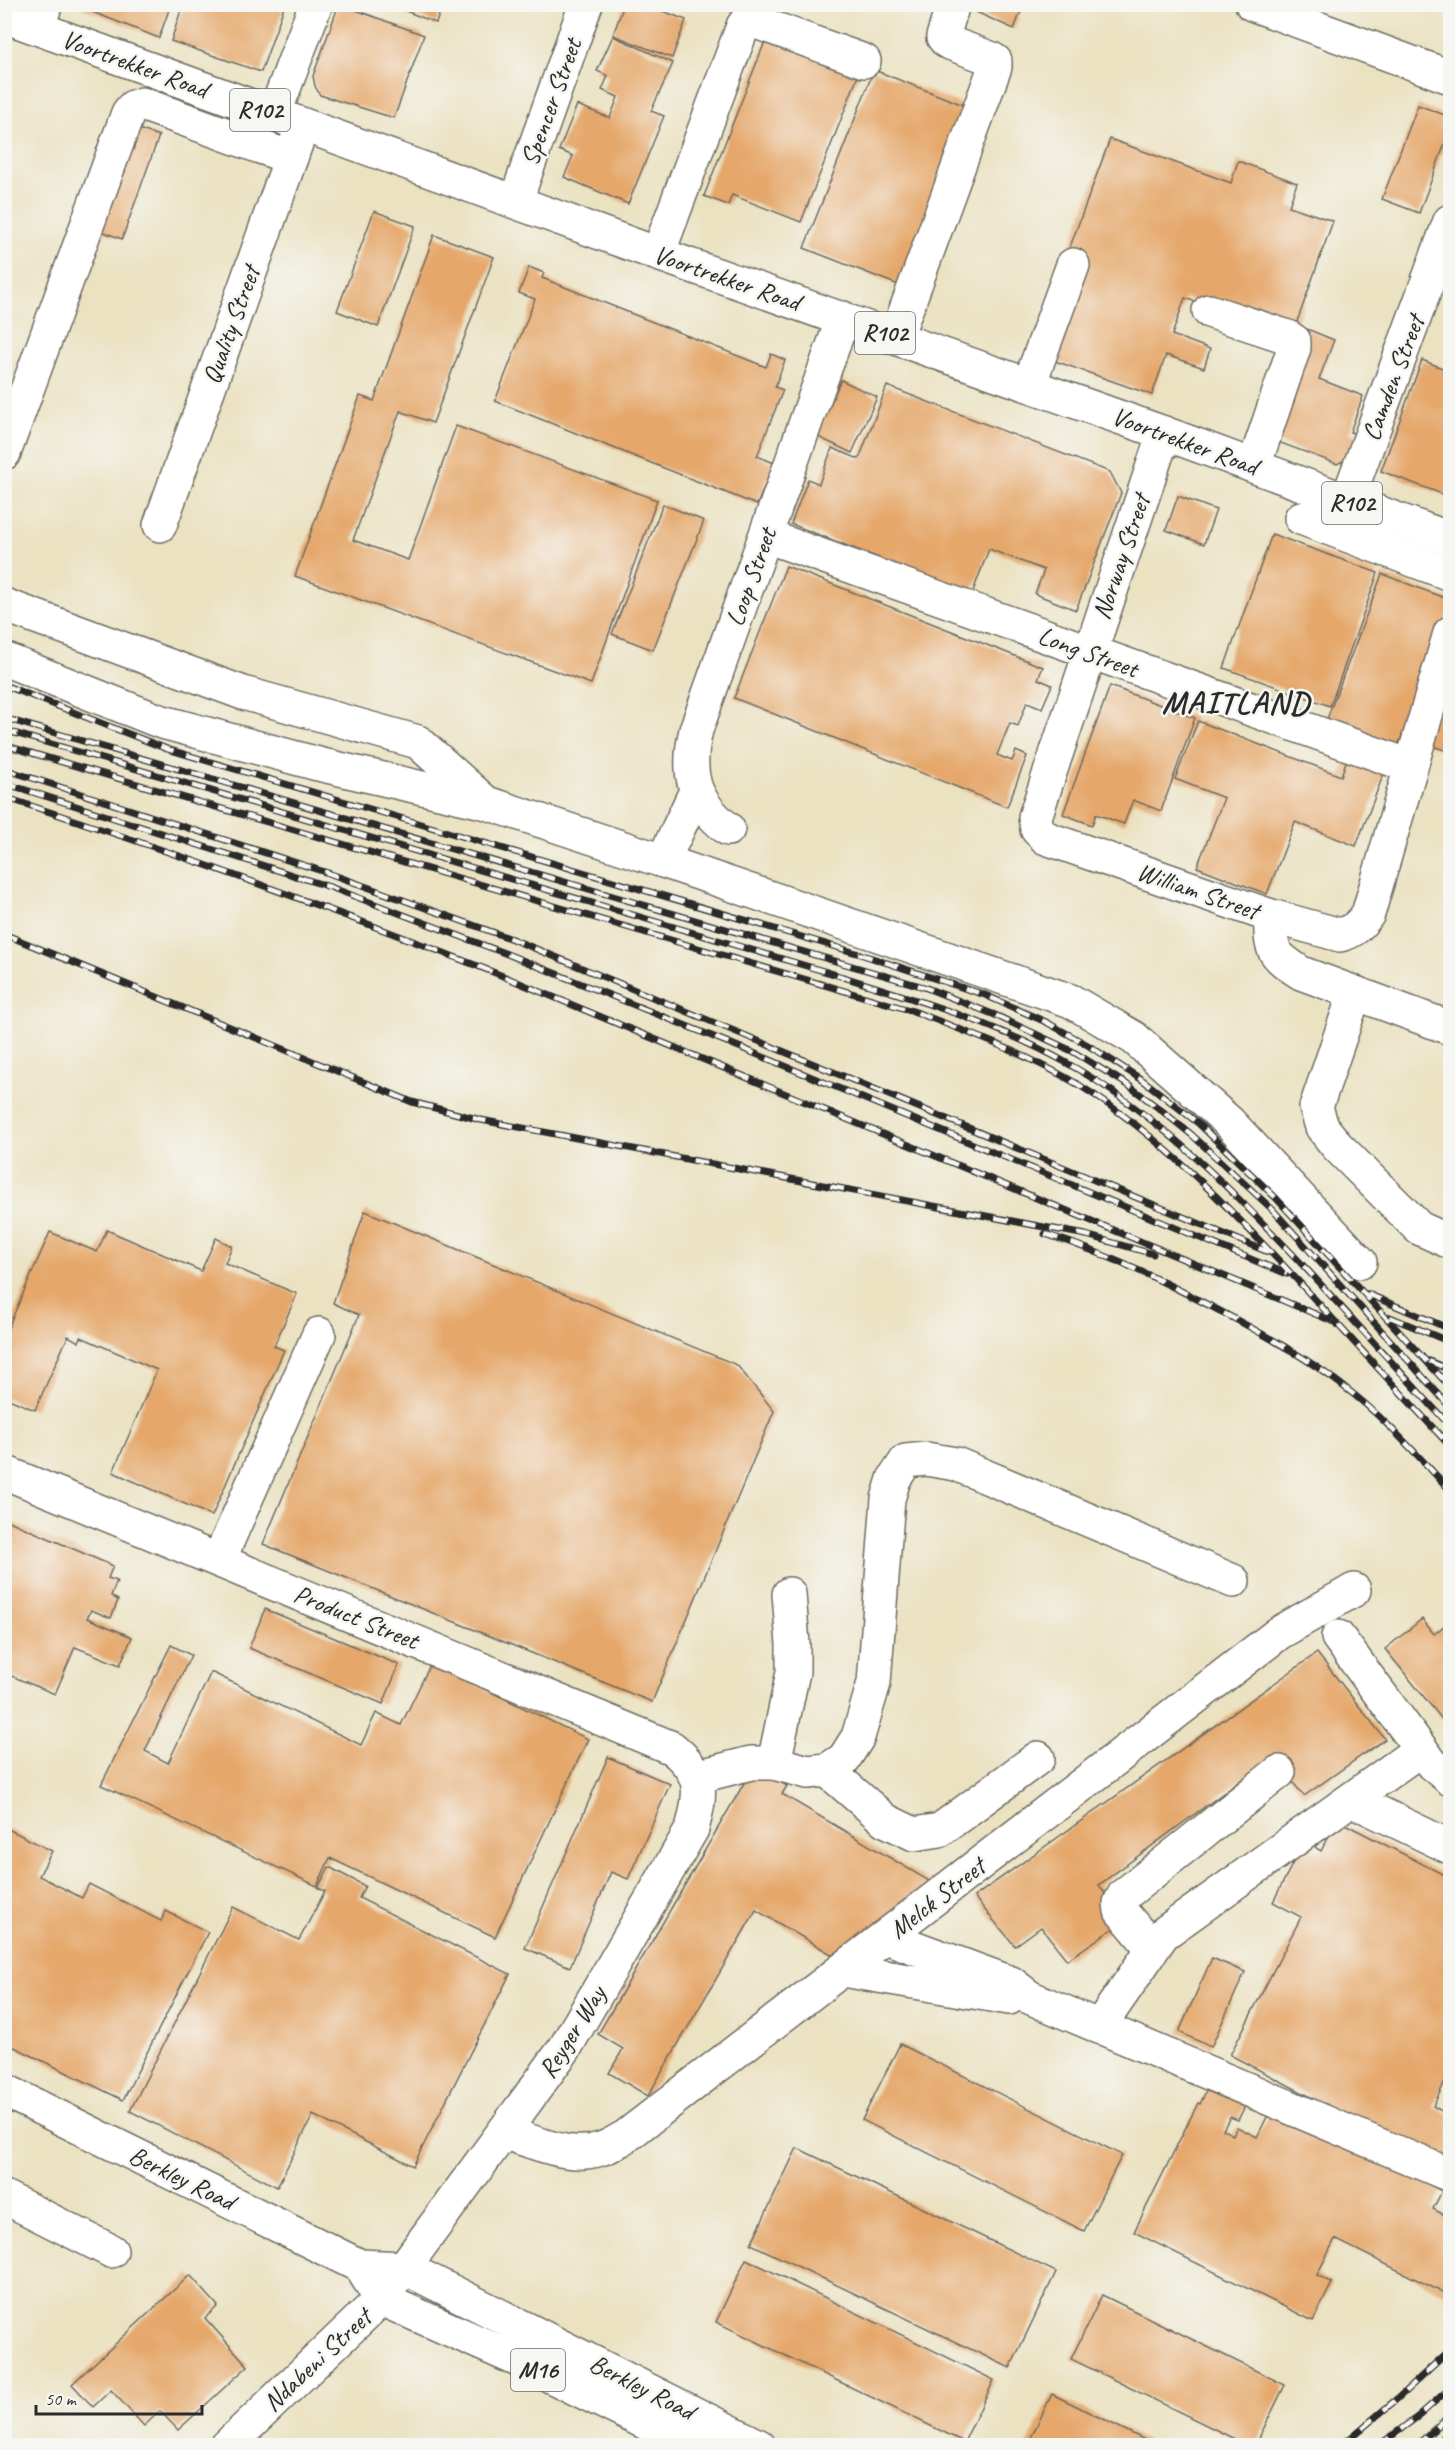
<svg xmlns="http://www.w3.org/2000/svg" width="1455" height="2450" font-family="Caveat,sans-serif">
	<rect width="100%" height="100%" fill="#f6f6f2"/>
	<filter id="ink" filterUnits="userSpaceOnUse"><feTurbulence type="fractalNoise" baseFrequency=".0167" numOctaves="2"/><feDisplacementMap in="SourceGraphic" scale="12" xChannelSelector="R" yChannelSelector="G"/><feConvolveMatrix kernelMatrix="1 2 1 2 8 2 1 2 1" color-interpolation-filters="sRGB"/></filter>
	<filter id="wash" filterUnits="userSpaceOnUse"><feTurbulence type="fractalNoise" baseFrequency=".008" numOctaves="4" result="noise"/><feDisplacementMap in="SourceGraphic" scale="24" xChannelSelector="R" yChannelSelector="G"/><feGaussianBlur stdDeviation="1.35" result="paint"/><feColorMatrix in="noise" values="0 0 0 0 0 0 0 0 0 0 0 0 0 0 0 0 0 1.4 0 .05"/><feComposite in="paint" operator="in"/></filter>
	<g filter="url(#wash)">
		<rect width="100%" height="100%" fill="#ebe2c2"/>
		<g id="blocks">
			<!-- building -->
			<g fill="#e5a76b">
				<path d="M72,4H171L159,38Z"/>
				<path d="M183,4H285L261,72L171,41Z"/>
				<path d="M339,4L424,35L394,118L320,95L315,86L313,76Z"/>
				<path d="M388,4H443L436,23Z"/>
				<path d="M624,4H644L686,20L672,58L613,35Z"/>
				<path d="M979,4H1024L1014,29L976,12Z"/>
				<path d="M613,36L673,63L651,111L664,116L628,204L564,177L573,156L559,150L577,105L610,118L618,97L602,90L608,76L597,71Z"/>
				<path d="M766,39L858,76L801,222L732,195L728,205L704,196Z"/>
				<path d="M874,70L976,110L906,288L804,248Z"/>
				<path d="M1418,105L1450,117V130L1419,213L1382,199Z"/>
				<path d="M133,127L159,136L122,239L96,229Z"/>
				<path d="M1110,139L1231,183L1238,161L1297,183L1289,206L1333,221L1292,336L1185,298L1172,335L1210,349L1204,368L1166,355L1152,395L1052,360L1067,255Z"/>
				<path d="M374,211L415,226L378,327L337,311Z"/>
				<path d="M434,235L494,257L433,423L400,411L353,540L408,560L456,426L657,500L591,684L295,576L360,396L374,401Z"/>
				<path d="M529,267L544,273L542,278L766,367L771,354L785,360L775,387L783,390L757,456L774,463L757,505L495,401L535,299L519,293Z"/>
				<path d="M1307,329L1334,340L1319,379L1363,396L1350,432L1357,434L1351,457L1337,464L1278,442L1272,427Z"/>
				<path d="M1422,360L1450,371V497L1381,471Z"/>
				<path d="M841,380L877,397L852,453L816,436Z"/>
				<path d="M887,386L1110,472L1121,493L1076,610L1035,594L1044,570L989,549L972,594L791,524L808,479L819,484L832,448L859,459Z"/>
				<path d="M1178,496L1216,510L1204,544L1166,530Z"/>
				<path d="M663,504L704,521L653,650L612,634Z"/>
				<path d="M1272,534L1378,573L1330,706L1224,668Z"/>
				<path d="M786,566L1043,667L1038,679L1052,685L1042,708L1027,702L1018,726L1010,723L997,755L1012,761L1016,751L1027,756L1007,807L734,698Z"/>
				<path d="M1382,574L1450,600V608L1398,746L1327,719Z"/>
				<path d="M1450,678V752L1424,743Z"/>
				<path d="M1110,686L1195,718L1161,811L1133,800L1124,824L1096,814L1092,825L1063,814Z"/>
				<path d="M1198,721L1341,776L1347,759L1384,773L1356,846L1295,822L1267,894L1197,867L1224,798L1175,779Z"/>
				<path d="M365,1211L737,1365L774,1411L652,1702L263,1544L359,1315L333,1303Z"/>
				<path d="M107,1230L201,1271L216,1238L232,1246L225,1263L297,1294L274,1346L284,1350L212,1516L113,1472L157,1370L81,1337L79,1342L68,1336L35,1410L4,1397V1337L50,1232L97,1252Z"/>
				<path d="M4,1519L113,1566L108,1578L117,1581L111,1596L118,1600L111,1618L91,1610L87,1618L132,1637L120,1665L75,1647L55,1694L4,1673Z"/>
				<path d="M265,1609L399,1665L383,1704L249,1648Z"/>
				<path d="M1422,1619L1434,1634L1450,1621V1729L1385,1649Z"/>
				<path d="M171,1645L191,1655L145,1751L168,1763L211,1672L361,1745L376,1713L401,1725L431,1663L588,1739L495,1937L330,1858L317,1886L101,1785Z"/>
				<path d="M1317,1653L1385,1739L1304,1796L1272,1757L1099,1885L1124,1921L1067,1960L1041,1927L1015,1946L974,1897Z"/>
				<path d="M608,1757L670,1784L628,1879L611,1872L570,1967L525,1948Z"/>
				<path d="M758,1769L787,1786L782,1794L931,1882L838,1958L756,1910L648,2096L609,2073L623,2049L598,2034L747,1778Z"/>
				<path d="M1337,1820L1450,1878V2072L1433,2106L1450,2116V2169L1230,2055L1301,1917L1273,1902L1304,1841L1321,1851Z"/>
				<path d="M4,1827L52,1851L39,1876L82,1898L89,1884L161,1921L166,1911L208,1932L123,2100L4,2042Z"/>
				<path d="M329,1867L365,1886L359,1898L510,1974L413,2166L313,2115L277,2187L130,2111L233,1907L299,1940L325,1891L318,1888Z"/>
				<path d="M1212,1958L1245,1972L1211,2047L1179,2032Z"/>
				<path d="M900,2044L1122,2155L1084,2231L862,2120Z"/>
				<path d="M1210,2083L1247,2102L1238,2120L1230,2117L1223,2130L1233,2135L1237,2127L1257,2137L1272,2107L1442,2191L1433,2209L1450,2218V2296L1335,2239L1317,2275L1332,2283L1313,2321L1134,2232L1198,2103L1200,2104Z"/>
				<path d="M797,2148L1056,2272L1010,2368L751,2244Z"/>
				<path d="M746,2259L994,2380L964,2442L716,2322Z"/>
				<path d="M190,2275L218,2306L205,2318L248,2366L178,2430L160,2411L144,2426L111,2390L93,2407L72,2384Z"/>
				<path d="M1102,2295L1285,2385L1255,2446H1249L1071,2359Z"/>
				<path d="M1052,2394L1157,2446H1027Z"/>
			</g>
		</g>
	</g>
	<g filter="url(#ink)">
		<use href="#blocks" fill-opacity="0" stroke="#6e6b60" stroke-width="1.5"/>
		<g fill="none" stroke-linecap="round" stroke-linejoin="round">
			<!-- minor casing -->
			<g stroke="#6e6b60" stroke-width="36">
				<g id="minor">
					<path d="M1252,4L1450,77"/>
					<path d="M37,28L46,4"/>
					<path d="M274,115L316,4"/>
					<path d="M516,200L586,4"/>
					<path d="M658,254L743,26L748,19L864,61"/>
					<path d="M1209,311L1288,337L1294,341V348L1254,466"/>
					<path d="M896,337L995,67V61L990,58L947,42L943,37L953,4"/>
					<path d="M1029,385L1073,265"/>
					<path d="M1164,433L1035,817L1037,829L1046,838L1271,916L1340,935C1353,932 1360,925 1368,914L1450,633"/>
					<path d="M4,453L128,113L133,107L142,104L291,158"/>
					<path d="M1347,501L1450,221"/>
					<path d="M1301,518L1450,574"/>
					<path d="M160,525L298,138"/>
					<path d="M766,536L1410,766"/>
					<path d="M4,605L243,693L418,742L485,802"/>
					<path d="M4,659L159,721L318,764L487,803L663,861"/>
					<path d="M696,791L663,861L1071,1001L1134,1038L1229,1122L1360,1262"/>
					<path d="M728,829C692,801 686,772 696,730L843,318"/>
					<path d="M1271,916C1270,951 1272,954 1301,973L1450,1028"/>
					<path d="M1355,993L1316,1107L1322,1127L1337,1146L1419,1228L1450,1242"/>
					<path d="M4,1472L672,1748C704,1774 702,1792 692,1829L565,2048L381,2299L227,2446"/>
					<path d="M219,1560L319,1334"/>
					<path d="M1338,1637L1432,1764L1450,1779"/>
					<path d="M774,1763L793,1672V1644L789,1594"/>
					<path d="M827,1770L885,1820L914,1834L940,1830L1038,1758"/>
					<path d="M696,1777L751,1763H774L808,1772L827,1770L844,1759L858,1737L874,1683L888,1499L894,1479L906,1461L926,1459L956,1464L1233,1581"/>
					<path d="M1352,1800L1450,1847"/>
					<path d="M886,1937L1011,1983L1029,1997L1450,2175"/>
					<path d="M1152,1948L1121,1911L1120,1903L1124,1895L1279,1772"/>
					<path d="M843,1970L1009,1998"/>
					<path d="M1099,2027L1163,1934L1421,1749"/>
					<path d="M505,2133C533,2141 571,2160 600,2149C609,2147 617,2141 625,2137L1279,1633L1354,1590"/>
					<path d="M4,2197L111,2251"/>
				</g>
			</g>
			<!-- major casing -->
			<g stroke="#6e6b60" stroke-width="36">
				<g id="major">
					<path d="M4,16L658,254L1164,433L1450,539"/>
					<path d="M4,2090L360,2266L405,2268L759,2446"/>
					<path d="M360,2266L381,2299L516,2359L693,2446"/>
				</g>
			</g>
			<!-- minor -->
			<use href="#minor" stroke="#fff" stroke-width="33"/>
			<!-- major -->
			<use href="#major" stroke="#fff" stroke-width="33"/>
			<!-- rail casing -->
			<g stroke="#2b2b2b" stroke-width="7">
				<g id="rail">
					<path d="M4,685L167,749L863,955L985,995L1046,1022L1086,1044L1144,1081L1198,1123L1276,1198L1450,1387"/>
					<path d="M4,718L924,987L995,1015L1072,1051L1128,1085L1161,1110L1192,1135L1273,1210L1450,1407"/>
					<path d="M4,730L827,972C908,997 991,1021 1065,1062C1161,1115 1238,1196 1312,1275C1358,1326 1404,1376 1450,1426"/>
					<path d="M4,745L913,1011C969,1033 1027,1054 1079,1085C1164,1138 1231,1210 1299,1282C1349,1337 1400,1392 1450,1446"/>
					<path d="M4,769L328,873L512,939L1268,1252"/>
					<path d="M4,783L330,887L507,954L744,1049L1287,1274"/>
					<path d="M4,797C171,851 335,910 498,974L1332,1321"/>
					<path d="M4,934L412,1102L481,1120L1086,1235L1153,1254"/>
					<path d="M1045,1234C1112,1255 1173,1286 1235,1319C1272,1339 1310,1360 1343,1386C1383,1416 1416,1454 1450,1490"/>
					<path d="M1368,1294L1450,1329"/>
					<path d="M1390,1317L1450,1342"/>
					<path d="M1429,1361L1450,1370"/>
					<path d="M1341,2446L1398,2398L1450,2350"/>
					<path d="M1378,2446L1420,2415L1450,2388"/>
					<path d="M1416,2446L1450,2415"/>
					<path d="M1434,2446L1450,2432"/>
				</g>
			</g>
			<!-- rail -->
			<use href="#rail" stroke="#f6f6f2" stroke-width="4.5" stroke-dasharray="14" stroke-linecap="butt"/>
		</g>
	</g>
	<g text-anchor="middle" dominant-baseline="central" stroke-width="5" stroke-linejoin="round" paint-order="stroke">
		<!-- shield labels -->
		<g fill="#f6f6f2" stroke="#686867" stroke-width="1.5">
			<rect x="230" y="89" width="60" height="42" rx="4.5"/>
			<rect x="855" y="312" width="60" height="42" rx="4.5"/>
			<rect x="1322" y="482" width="60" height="42" rx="4.5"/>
			<rect x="511" y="2349" width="54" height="42" rx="4.5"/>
		</g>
		<g font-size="24" font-weight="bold" fill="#2b2b2b">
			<text x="260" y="110">R102</text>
			<text x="885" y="333">R102</text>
			<text x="1352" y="503">R102</text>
			<text x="538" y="2370">M16</text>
		</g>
		<!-- street labels -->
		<g font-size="26" fill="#2b2b2b" stroke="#f6f6f2">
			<text transform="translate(135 64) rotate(20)">Voortrekker Road</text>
			<text transform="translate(551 102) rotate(-70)">Spencer Street</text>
			<text transform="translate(727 278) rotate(19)">Voortrekker Road</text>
			<text transform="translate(231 325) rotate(-70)">Quality Street</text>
			<text transform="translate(1393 378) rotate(-69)">Camden Street</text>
			<text transform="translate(1185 441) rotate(20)">Voortrekker Road</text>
			<text transform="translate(1121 557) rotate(-71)">Norway Street</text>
			<text transform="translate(751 577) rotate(-70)">Loop Street</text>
			<text transform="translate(1088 652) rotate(20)">Long Street</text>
			<text transform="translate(1198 891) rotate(19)">William Street</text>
			<text transform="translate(356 1617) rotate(22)">Product Street</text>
			<text transform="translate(937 1898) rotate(-38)">Melck Street</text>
			<text transform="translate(572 2032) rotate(-58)">Reyger Way</text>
			<text transform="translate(182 2178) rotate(26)">Berkley Road</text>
			<text transform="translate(317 2360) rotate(-43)">Ndabeni Street</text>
			<text transform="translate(642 2387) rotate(27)">Berkley Road</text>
		</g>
		<!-- district labels -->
		<g font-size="32" font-weight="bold" letter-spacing="1.5" fill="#2b2b2b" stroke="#f6f6f2">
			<text x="1236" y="702">MAITLAND</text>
		</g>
	</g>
	<!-- margin -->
	<rect width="1455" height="2450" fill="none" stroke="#f6f6f2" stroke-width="24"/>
	<!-- scale -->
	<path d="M36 2405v9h166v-9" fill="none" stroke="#2b2b2b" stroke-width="3"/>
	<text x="45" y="2405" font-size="18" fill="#2b2b2b" stroke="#f6f6f2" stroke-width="4.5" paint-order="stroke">50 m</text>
</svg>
